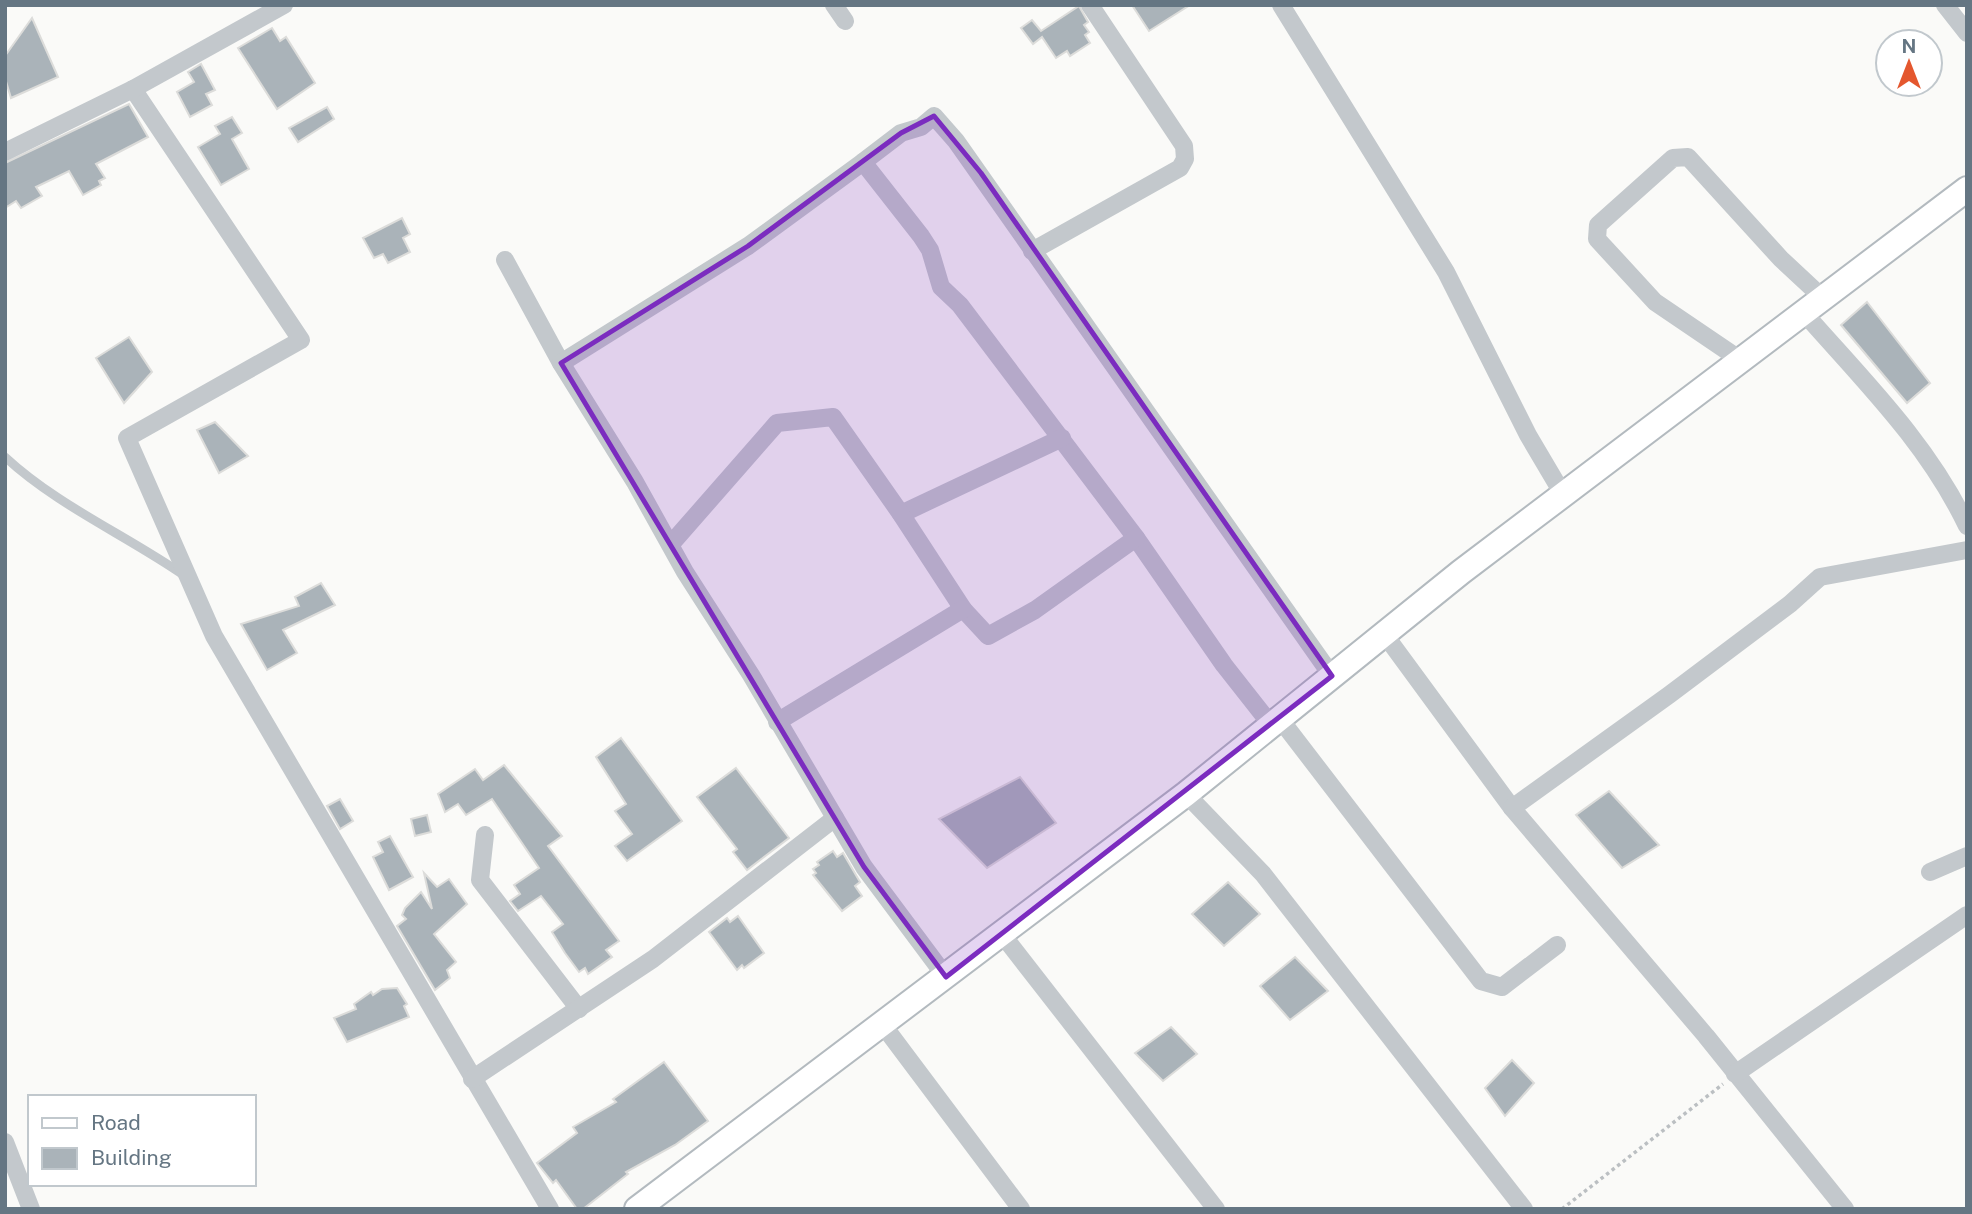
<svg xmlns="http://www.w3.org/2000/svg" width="1972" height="1214" font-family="'Public Sans',sans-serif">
	<rect width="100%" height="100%" fill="#fafaf8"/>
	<!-- building -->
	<g fill="#aab3b9" stroke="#dcdcda" stroke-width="2">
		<path d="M1132,5H1190L1149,31Z"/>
		<path d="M1079,6L1088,22L1084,25L1089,32L1085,35L1090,43L1070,56L1067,51L1056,58L1042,37L1033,44L1021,28L1032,20L1041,31Z"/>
		<path d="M32,18L58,77L11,98L5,78V56Z"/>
		<path d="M272,28L280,41L286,37L315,83L277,109L238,48Z"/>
		<path d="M201,64L215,90L206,94L212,105L190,117L177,92L194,82L188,72Z"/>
		<path d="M129,104L148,137L96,164L105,178L99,181L101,185L83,195L69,171L36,187L42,196L21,208L16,201L5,208V163Z"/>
		<path d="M327,107L334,119L298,142L289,128Z"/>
		<path d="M232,117L242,133L232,139L249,169L221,185L198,147L220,134L215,126Z"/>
		<path d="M402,218L410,234L403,238L410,252L388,263L383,254L374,258L363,238Z"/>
		<path d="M1867,302L1930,383L1907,403L1841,325Z"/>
		<path d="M129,337L152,372L124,403L96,358Z"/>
		<path d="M215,422L248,456L219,473L197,430Z"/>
		<path d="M321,583L335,605L283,630L297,653L267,670L241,624L299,606L295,597Z"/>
		<path d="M621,738L682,821L627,861L615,846L632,834L615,811L626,804L596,757Z"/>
		<path d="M504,765L562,836L548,846L619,941L606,950L612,957L588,974L585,968L579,972L565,953L552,932L563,924L541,896L518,911L510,901L520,894L514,885L539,868L492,799L466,815L458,804L445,812L438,794L475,769L483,780Z"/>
		<path d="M736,768L789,838L747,870L733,852L737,849L697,797Z"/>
		<path d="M1020,777L1056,823L987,868L939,819Z"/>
		<path d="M1609,791L1659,845L1622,868L1576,815Z"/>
		<path d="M340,799L353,821L340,829L327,806Z"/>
		<path d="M427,815L431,832L415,836L411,819Z"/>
		<path d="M390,836L413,877L389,890L373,857L383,852L378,842Z"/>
		<path d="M833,851L837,857L843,853L860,882L855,886L862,896L842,911L813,875L816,873L813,869L819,865L817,862Z"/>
		<path d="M424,873L437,887L449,879L467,904L434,934L456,962L447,970L450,978L435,990L397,926L406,919L402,915L405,908L421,892L432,909Z"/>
		<path d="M1228,882L1260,914L1224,946L1192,914Z"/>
		<path d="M738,916L764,953L744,968L742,965L737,970L709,932L727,918L730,922Z"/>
		<path d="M1295,957L1328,991L1290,1020L1260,986Z"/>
		<path d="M397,988L407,1004L404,1006L409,1017L347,1042L334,1018L356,1009L354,1004L371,992L373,995L382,989Z"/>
		<path d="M1171,1027L1197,1054L1163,1081L1135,1053Z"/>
		<path d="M1512,1060L1534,1083L1505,1116L1485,1088Z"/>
		<path d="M664,1062L708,1121L675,1145L626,1172L628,1174L583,1209H577L556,1180L553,1183L537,1163L577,1133L573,1127L616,1102L613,1099Z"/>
	</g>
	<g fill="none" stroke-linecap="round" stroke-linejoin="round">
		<!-- secondary casing -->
		<g stroke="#b3babf" stroke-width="28">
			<path id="secondary" d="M637,1209L1186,794L1461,572L1967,189"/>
		</g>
		<!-- path -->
		<path stroke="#bbbfc2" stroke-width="3.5" stroke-dasharray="3.5 3.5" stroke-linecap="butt" d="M1562,1209L1723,1084"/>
		<!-- lane -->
		<path stroke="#c3c8cc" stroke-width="9" d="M5,457C58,506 126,535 185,576"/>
		<!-- street -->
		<g stroke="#c3c8cc" stroke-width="18">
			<path d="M834,5L845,21"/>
			<path d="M1281,5L1446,272L1528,435L1564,496"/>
			<path d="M1945,5L1967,33"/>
			<path d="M133,89L301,340L127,438L214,636L550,1209"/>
			<path d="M5,152L133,89L284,5"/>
			<path d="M863,162L901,133L921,127L934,116L956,141L1332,676"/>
			<path d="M1032,251L1180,168L1185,159L1184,146L1090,5"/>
			<path d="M505,260L561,363L635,482L685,572L751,675L864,867L946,977"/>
			<path d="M1805,314C1864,381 1928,444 1967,526"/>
			<path d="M1742,361L1655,302L1597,239L1598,225L1673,158L1688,157L1781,259L1824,299"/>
			<path d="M561,363L748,246L863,162L921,236L930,250L941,287L960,305L1136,538L1224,665L1272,726"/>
			<path d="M901,514L1062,438"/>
			<path d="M671,544L777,423L833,417L901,514L963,609L988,636L1035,610L1136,538"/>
			<path d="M1385,635L1512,808L1706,1036L1845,1209"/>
			<path d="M1280,719L1481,981L1502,987L1557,945"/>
			<path d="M777,722L963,609"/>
			<path d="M1186,794L1263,874L1524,1209"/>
			<path d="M1512,808L1669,695L1790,604L1820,577L1967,550"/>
			<path d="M485,835L480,880L579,1009"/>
			<path d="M1930,872L1967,856"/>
			<path d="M1001,933L1216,1209"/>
			<path d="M883,1025L1021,1209"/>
			<path d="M1735,1074L1967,915"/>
			<path d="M472,1079L653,959L835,818"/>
			<path d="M5,1142L31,1209"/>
		</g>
		<!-- secondary -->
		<use href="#secondary" stroke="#fff" stroke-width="24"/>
	</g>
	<!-- marked area -->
	<path fill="#7b2cbf" fill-opacity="0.2" stroke="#7b2cbf" stroke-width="5" stroke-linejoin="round" d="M934,116L981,173L1332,676L946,977L864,867L561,363L748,246L901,133Z"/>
	<!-- border -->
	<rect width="1972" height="1214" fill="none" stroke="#657683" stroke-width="14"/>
	<!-- legend -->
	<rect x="28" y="1095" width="228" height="91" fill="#ffffff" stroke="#c1c8cd" stroke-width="2"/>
	<rect x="42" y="1118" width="35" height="10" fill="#ffffff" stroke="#c1c8cd" stroke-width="2"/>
	<text x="91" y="1130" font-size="21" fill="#657683">Road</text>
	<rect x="42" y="1148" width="35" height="21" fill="#aab3b9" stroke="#c1c8cd" stroke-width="2"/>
	<text x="91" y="1165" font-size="21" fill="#657683">Building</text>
	<!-- north arrow -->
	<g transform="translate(1909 63)"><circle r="33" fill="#ffffff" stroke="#c1c8cd" stroke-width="2"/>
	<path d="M0-5L12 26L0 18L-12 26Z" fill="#e4572e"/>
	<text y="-10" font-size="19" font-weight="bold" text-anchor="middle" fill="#657683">N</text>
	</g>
</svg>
